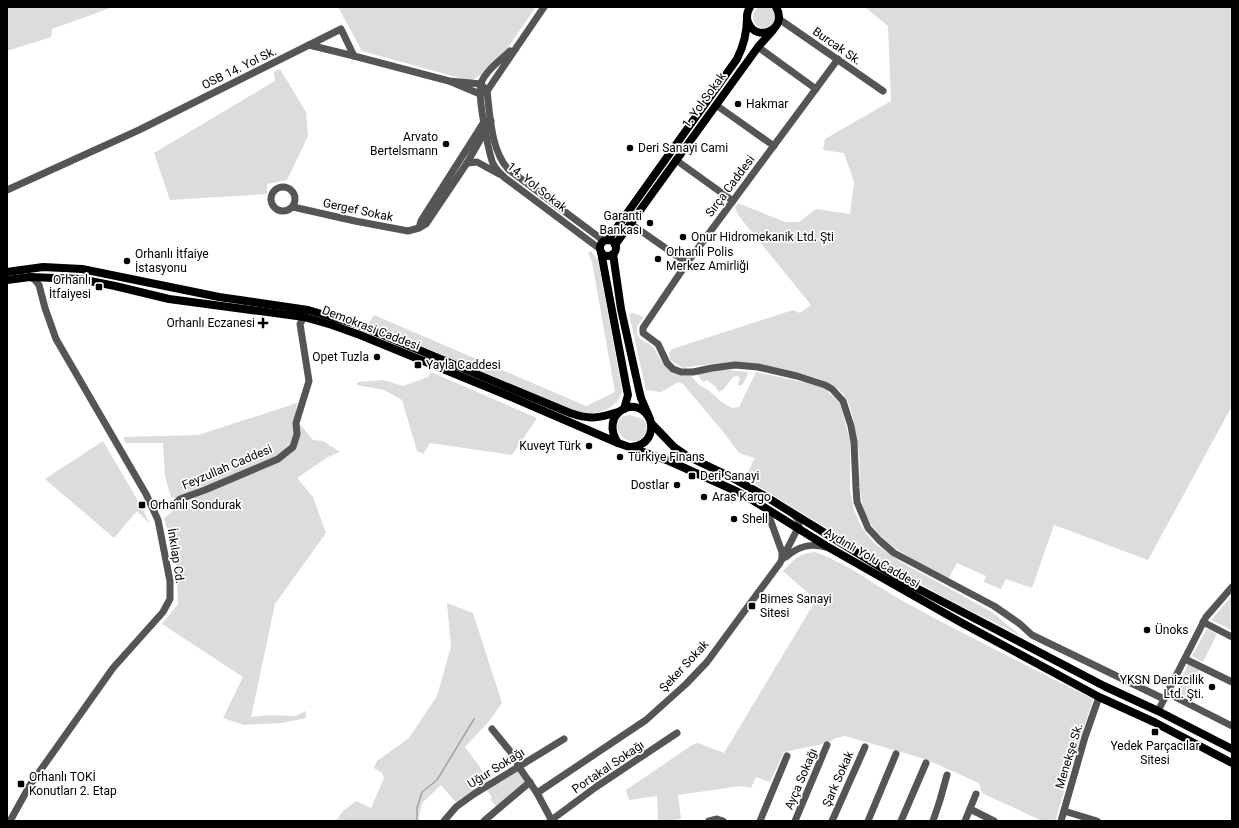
<svg xmlns="http://www.w3.org/2000/svg" width="1239" height="828" font-family="Roboto,sans-serif">
	<rect width="100%" height="100%" fill="#fff"/>
	<!-- green -->
	<g fill="#dcdcdc">
		<circle cx="764" cy="17" r="11"/>
		<path d="M7,7H113L52,29L51,37L7,51Z"/>
		<path d="M338,7H536L495,66L471,81L362,51Z"/>
		<path d="M865,7H1232V406L1148,560L1054,525L1032,588L1006,579L1001,589L984,582L986,576L957,563L948,579C925,565 882,546 870,522C854,494 863,475 858,446C856,431 852,405 843,394C834,383 819,379 806,375C760,361 730,360 683,368L670,360L669,353L672,349L793,310L800,313L811,305L738,215L735,207L738,203L785,222H799L816,209L850,214L854,182L844,153L823,150L825,139L891,101L888,26Z"/>
		<path d="M280,69L306,112L308,136L287,180L267,184V194L170,200L154,153L275,81L274,72Z"/>
		<path d="M591,251L598,260L622,390C619,408 600,413 585,415L368,324L374,315L586,406L615,392L592,262L588,253Z"/>
		<path d="M633,313L644,317C641,321 636,326 637,331C637,342 649,342 654,348C655,350 656,352 657,354C666,369 673,377 691,376L699,385L708,390L723,403L732,408L739,407L756,372L807,383L825,389L840,403L850,441V491L854,510L861,526L874,543L901,562L992,612L1021,636L951,601L887,565L745,478L755,458L739,453L725,434L683,384L678,382L661,392L646,390L629,314Z"/>
		<path d="M719,370H729L747,372L748,374L743,384L739,386L738,384L740,378L737,376L733,377L724,389L719,392C716,386 712,384 707,380L703,382L697,374Z"/>
		<path d="M431,372L537,418L512,455L430,443L423,454L417,451L402,400L384,390L357,385V382L384,380L403,386L428,377Z"/>
		<path d="M297,403L295,418L313,440L323,441L340,452L328,457L297,478L313,497L326,533L275,604L251,717L269,715L295,716L306,711V718L282,723L244,725L223,718L243,677L162,624L178,604L176,560L164,518L176,509L179,498L171,497L165,476L163,443H126L123,437L198,435Z"/>
		<path d="M629,415C633,416 638,417 642,419C650,424 646,436 639,440C620,447 606,418 629,415Z"/>
		<path d="M103,441L141,506L150,524L137,511L114,538L45,479Z"/>
		<path d="M815,552C847,563 873,584 903,601C965,635 1029,667 1093,699L1055,821H1042L982,793L979,783L925,759L845,736L836,738L827,743L784,752L770,782L756,777L751,788L741,786L678,795L681,819L658,821L657,796L629,800L626,790L692,745L698,743L724,753L816,600L783,571C795,559 797,554 815,552Z"/>
		<path d="M1232,596V630L1211,620Z"/>
		<path d="M447,603L473,613L502,703L490,720L465,747L490,781L459,806L441,785L422,803L418,821H336L343,811L356,801L371,808L384,778L382,773L374,768L377,761L409,738L437,696L451,647Z"/>
		<path d="M1207,629L1217,634L1203,662L1192,656Z"/>
		<path d="M1188,664L1199,670L1186,697L1175,692Z"/>
		<path d="M518,770L526,782L496,806L490,799L492,797L486,789Z"/>
	</g>
	<g fill="none" stroke-linecap="round" stroke-linejoin="round">
		<!-- stream -->
		<path stroke="#a3a3a3" stroke-width="1.5" d="M417,821V808L422,792L437,780L474,719"/>
		<!-- minor -->
		<g stroke="#555" stroke-width="7">
			<path d="M544,7L487,91C490,116 491,150 508,169L604,241"/>
			<path d="M779,19L883,91"/>
			<path d="M309,45L341,29L354,56"/>
			<path d="M758,47L816,89"/>
			<path d="M510,51C501,60 486,70 481,83C477,94 488,148 492,161C494,168 500,173 505,178L600,249"/>
			<path d="M838,59L687,263L643,328V333L658,344L667,363L673,369L681,372H693L712,368L735,365L758,367L797,376L825,385L832,389L843,401L851,426L854,442L856,488L857,502L868,528L879,540L894,553L994,606L1020,624L1032,635L1164,699"/>
			<path d="M716,105L774,146"/>
			<path d="M676,160L733,201"/>
			<path d="M467,163L477,162L499,174"/>
			<circle cx="283" cy="199" r="12"/>
			<path d="M7,190L139,130L309,45L354,56L449,81L480,94L487,91L481,84L449,81"/>
			<path d="M293,207L355,221L408,231L419,228L426,224L467,163L491,121H487L484,122L421,221L419,228"/>
			<path d="M631,224L687,263"/>
			<path d="M177,502L180,499L205,490L278,459L293,447L297,434L296,423L309,381L300,324L304,317"/>
			<path d="M766,508L782,552V559"/>
			<path d="M786,557C798,546 810,543 826,547"/>
			<path d="M1203,622L1232,637"/>
			<path d="M1185,659L1232,682"/>
			<path d="M1167,693L1232,726"/>
			<path d="M1158,711L1206,617L1232,587"/>
			<path d="M492,729L514,756L519,767L537,793L552,821"/>
			<path d="M537,793L646,720L686,684L707,662L780,563L799,526V520L794,515"/>
			<path d="M970,809L994,821"/>
			<path d="M1064,811L1097,821"/>
			<path d="M10,821L30,785L113,668L163,612L170,599V581L158,520L146,494L56,339L45,308L39,285L34,279L30,277"/>
			<path d="M444,821L456,807L474,794L564,739"/>
			<path d="M484,821L530,782"/>
			<path d="M550,821L596,787L677,733"/>
			<path d="M709,821L717,819L723,821"/>
			<path d="M760,821L787,756"/>
			<path d="M795,821L827,745"/>
			<path d="M832,821L865,747"/>
			<path d="M868,821L896,754"/>
			<path d="M901,821L926,763"/>
			<path d="M933,821L940,800L947,775"/>
			<path d="M965,821L976,794"/>
			<path d="M1061,821L1085,737L1099,697"/>
		</g>
		<!-- major -->
		<g stroke="#000" stroke-width="8">
			<path d="M750,7C747,12 746,17 748,22C756,44 789,29 776,7"/>
			<path d="M608,240L737,59C744,45 747,33 747,18"/>
			<circle cx="608" cy="248" r="8"/>
			<path d="M615,245L758,47L773,30"/>
			<path d="M601,252L626,385L628,395L624,409"/>
			<path d="M613,254L621,309L639,390L641,398L650,419"/>
			<path d="M7,272L43,267L82,269L219,297L308,310L359,325L570,413C590,420 599,418 618,412"/>
			<path d="M7,280L30,277L80,279L115,286L169,299L304,317L332,325L360,335L504,394L618,443L669,461L736,491L754,501L828,547L962,623L1099,697L1154,722L1232,763"/>
			<path d="M651,423L674,447L687,456L731,477L763,495L903,581L1104,686L1158,711L1232,749"/>
			<path d="M618,443C599,415 634,394 648,416C652,422 652,428 650,434C647,443 640,446 631,447"/>
		</g>
	</g>
	<!-- markers -->
	<g fill="#000" stroke="#fff" stroke-width="1.5">
		<circle cx="738" cy="104" r="4"/>
		<circle cx="446" cy="144" r="4"/>
		<circle cx="630" cy="148" r="4"/>
		<circle cx="650" cy="223" r="4"/>
		<circle cx="683" cy="237" r="4"/>
		<circle cx="658" cy="259" r="4"/>
		<circle cx="127" cy="261" r="4"/>
		<rect x="95" y="283" width="8" height="8" rx="2"/>
		<path d="M261 317h4v4h4v4h-4v4h-4v-4h-4v-4h4z"/>
		<circle cx="377" cy="357" r="4"/>
		<rect x="414" y="361" width="8" height="8" rx="2"/>
		<circle cx="589" cy="446" r="4"/>
		<circle cx="620" cy="457" r="4"/>
		<rect x="688" y="472" width="8" height="8" rx="2"/>
		<circle cx="677" cy="485" r="4"/>
		<circle cx="704" cy="497" r="4"/>
		<rect x="138" y="501" width="8" height="8" rx="2"/>
		<circle cx="734" cy="519" r="4"/>
		<rect x="748" y="602" width="8" height="8" rx="2"/>
		<circle cx="1147" cy="630" r="4"/>
		<circle cx="1212" cy="687" r="4"/>
		<rect x="1151" y="728" width="8" height="8" rx="2"/>
		<rect x="17" y="780" width="8" height="8" rx="2"/>
	</g>
	<g text-anchor="middle" dominant-baseline="central" stroke-width="3.5" stroke-linejoin="round" paint-order="stroke">
		<!-- street labels -->
		<g font-size="12" fill="#000" stroke="#fff">
			<text transform="translate(837 46) rotate(35)">Burcak Sk.</text>
			<text transform="translate(239 68) rotate(-26)">OSB 14. Yol Sk.</text>
			<text transform="translate(704 100) rotate(-54)">1. Yol Sokak</text>
			<text transform="translate(730 186) rotate(-53)">Sırça Caddesi</text>
			<text transform="translate(537 187) rotate(38)">14. Yol Sokak</text>
			<text transform="translate(358 210) rotate(12)">Gergef Sokak</text>
			<text transform="translate(371 328) rotate(21)">Demokrasi Caddesi</text>
			<text transform="translate(227 467) rotate(-23)">Feyzullah Caddesi</text>
			<text transform="translate(176 556) rotate(81)">İnkılap Cd.</text>
			<text transform="translate(872 558) rotate(30)">Aydınlı Yolu Caddesi</text>
			<text transform="translate(684 666) rotate(-47)">Şeker Sokak</text>
			<text transform="translate(1069 756) rotate(-73)">Menekşe Sk.</text>
			<text transform="translate(608 767) rotate(-34)">Portakal Sokağı</text>
			<text transform="translate(496 768) rotate(-32)">Uğur Sokağı</text>
			<text transform="translate(801 779) rotate(-67)">Ayça Sokağı</text>
			<text transform="translate(838 779) rotate(-66)">Şark Sokak</text>
		</g>
		<!-- poi labels -->
		<g font-size="12" fill="#000" stroke="#fff" text-anchor="start">
			<text x="746" y="104">Hakmar</text>
			<text x="438" y="137" text-anchor="end">Arvato<tspan x="438" dy="14">Bertelsmann</tspan></text>
			<text x="638" y="148">Deri Sanayi Cami</text>
			<text x="642" y="216" text-anchor="end">Garanti<tspan x="642" dy="14">Bankası</tspan></text>
			<text x="691" y="237">Onur Hidromekanik Ltd. Şti</text>
			<text x="666" y="252">Orhanlı Polis<tspan x="666" dy="14">Merkez Amirliği</tspan></text>
			<text x="135" y="254">Orhanlı İtfaiye<tspan x="135" dy="14">İstasyonu</tspan></text>
			<text x="91" y="280" text-anchor="end">Orhanlı<tspan x="91" dy="14">İtfaiyesi</tspan></text>
			<text x="255" y="323" text-anchor="end">Orhanlı Eczanesi</text>
			<text x="369" y="357" text-anchor="end">Opet Tuzla</text>
			<text x="426" y="365">Yayla Caddesi</text>
			<text x="581" y="446" text-anchor="end">Kuveyt Türk</text>
			<text x="628" y="457">Türkiye Finans</text>
			<text x="700" y="476">Deri Sanayi</text>
			<text x="669" y="485" text-anchor="end">Dostlar</text>
			<text x="712" y="497">Aras Kargo</text>
			<text x="150" y="505">Orhanlı Sondurak</text>
			<text x="742" y="519">Shell</text>
			<text x="760" y="599">Bimes Sanayi<tspan x="760" dy="14">Sitesi</tspan></text>
			<text x="1155" y="630">Ünoks</text>
			<text x="1204" y="680" text-anchor="end">YKSN Denizcilik<tspan x="1204" dy="14">Ltd. Şti.</tspan></text>
			<text x="1155" y="746" text-anchor="middle">Yedek Parçacılar<tspan x="1155" dy="14">Sitesi</tspan></text>
			<text x="29" y="777">Orhanlı TOKİ<tspan x="29" dy="14">Konutları 2. Etap</tspan></text>
		</g>
	</g>
	<!-- border -->
	<rect width="1239" height="828" fill="none" stroke="#000000" stroke-width="16"/>
</svg>
